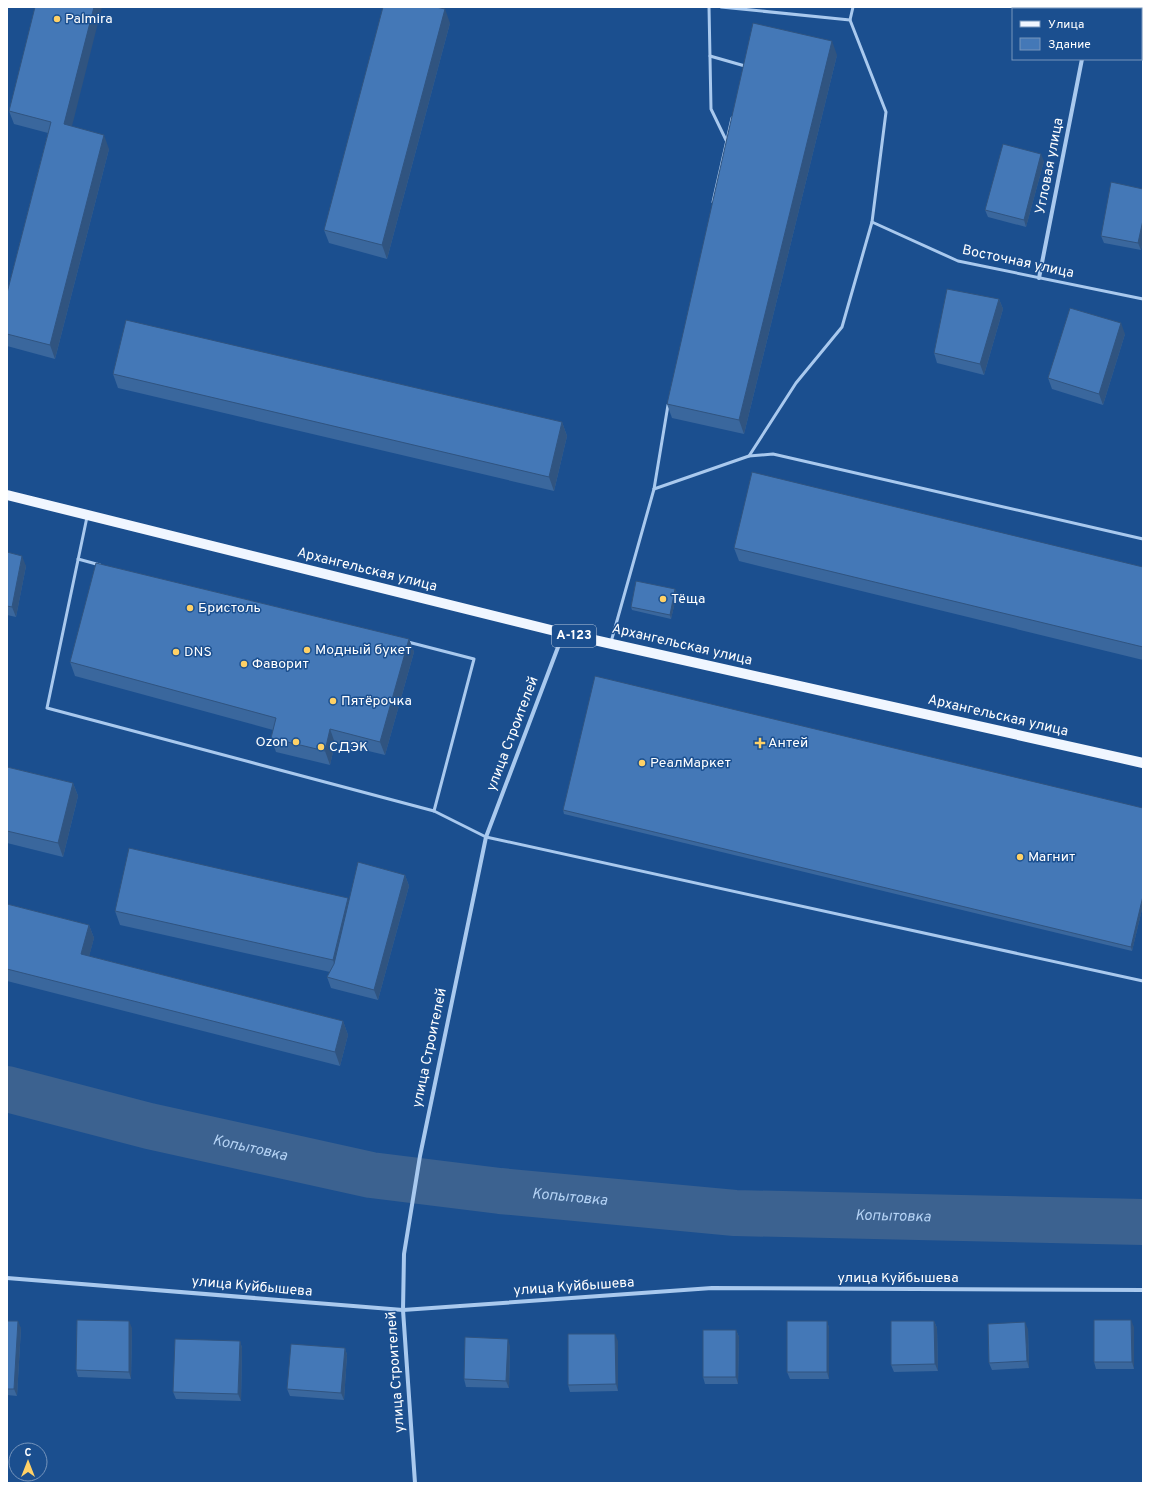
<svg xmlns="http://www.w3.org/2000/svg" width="1150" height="1490" font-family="Overpass,sans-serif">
	<rect width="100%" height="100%" fill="#1b4f8f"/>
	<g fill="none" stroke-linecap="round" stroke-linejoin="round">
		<!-- river -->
		<path stroke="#3c6290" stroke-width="46" id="s1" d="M7,1089L149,1126L371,1175L500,1191L735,1213L1143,1222"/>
		<!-- lane -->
		<g stroke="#a9c9ee" stroke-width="3">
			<path d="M709,7L711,109L726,140"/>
			<path d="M721,7L850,20L853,7"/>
			<path d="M710,56L745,66V68"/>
			<path d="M713,202L732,118"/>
			<path d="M872,222L958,261L1143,299"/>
			<path d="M749,456L796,383L842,327L872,222L886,112L850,20"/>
			<path d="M654,489L749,456L773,454L1143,539"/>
			<path d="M87,517L47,708L434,811L486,837L1143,981"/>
			<path d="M78,559L100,565"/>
			<path d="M408,642L474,659L434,811"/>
			<path d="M611,642L654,489L668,405"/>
		</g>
		<!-- street -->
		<g stroke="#a9c9ee" stroke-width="4">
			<path d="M1094,9L1095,7"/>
			<path d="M1039,278L1082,59"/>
			<path d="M7,1278L403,1310L712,1288L1143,1290"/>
			<path d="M415,1483L403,1310L404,1254L420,1156L486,837L563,634"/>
		</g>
		<!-- primary -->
		<path stroke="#f0f6ff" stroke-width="10" d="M7,495L563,633L1143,763"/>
	</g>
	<!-- wall -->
	<g fill="#3a679d">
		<path d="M450,23L387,259L329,243L324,230Z"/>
		<path d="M837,55L744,434L672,418L667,404Z"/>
		<path d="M9,111L72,126L109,149L55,359L7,346V293L48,133L14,124Z"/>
		<path d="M1044,161L1026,227L988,217L985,210Z"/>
		<path d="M1143,189V240L1141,250L1104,243L1101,236Z"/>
		<path d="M999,299L1003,309L984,375L937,363L934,353Z"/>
		<path d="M1125,334L1103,405L1052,389L1048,378Z"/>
		<path d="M113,374L562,422L567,436L554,491L118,388Z"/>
		<path d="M734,548L1143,567V660L739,561Z"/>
		<path d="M7,552L26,566L16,617L7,615Z"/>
		<path d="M675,589L677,593L671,619L632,610L631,607Z"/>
		<path d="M409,639L414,652L385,755L335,743L330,765L276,752L271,738L273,730L75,676L70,662Z"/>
		<path d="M7,767L73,783L78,796L63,857L7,843Z"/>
		<path d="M1143,808V905L1132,951L564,814L563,810Z"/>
		<path d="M405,875L409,886L378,1000L331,988L327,977L330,972L120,925L115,911L349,901Z"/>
		<path d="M7,904L89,925L94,938L89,956L343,1021L348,1035L340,1066L7,981Z"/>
		<path d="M7,1321L21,1328L17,1396L7,1395Z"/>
		<path d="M827,1321L829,1328V1379H790L787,1372Z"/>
		<path d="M934,1321L937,1328L938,1371L894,1372L891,1365Z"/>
		<path d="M1134,1327V1369H1096L1094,1362Z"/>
		<path d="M132,1328L131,1379L78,1377L76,1370Z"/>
		<path d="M1028,1329L1029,1368L992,1370L989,1363Z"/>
		<path d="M736,1330L739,1337L738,1384H705L703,1377Z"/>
		<path d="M240,1341L242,1348L241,1401L176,1399L173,1392Z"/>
		<path d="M618,1341V1391L570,1392L568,1385Z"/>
		<path d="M510,1346L509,1388L466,1387L464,1379Z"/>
		<path d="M345,1348L347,1355L344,1400L290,1396L287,1389Z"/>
	</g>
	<!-- shaded-wall -->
	<g fill="#305480">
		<path d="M94,7H102L69,138L64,124Z"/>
		<path d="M445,9L450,23L387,259L382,245Z"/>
		<path d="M832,41L837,55L744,434L739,420Z"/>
		<path d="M104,135L109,149L55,359L50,345Z"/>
		<path d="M1041,154L1044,161L1026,227L1024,220Z"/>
		<path d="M1143,220V240L1141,250L1138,243Z"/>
		<path d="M999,299L1003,309L984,375L980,364Z"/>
		<path d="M1121,323L1125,334L1103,405L1099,394Z"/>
		<path d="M562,422L567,436L554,491L549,477Z"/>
		<path d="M22,556L26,566L16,617L12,607Z"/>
		<path d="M675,589L677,593L671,619L670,615Z"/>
		<path d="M409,639L414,652L385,755L380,742Z"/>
		<path d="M330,729L335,743L330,765L325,751Z"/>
		<path d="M73,783L78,796L63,857L58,843Z"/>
		<path d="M405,875L409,886L378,1000L374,990Z"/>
		<path d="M1143,896V905L1132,951L1131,947Z"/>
		<path d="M348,898L352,911L338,974L333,960Z"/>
		<path d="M89,925L94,938L86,968L81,954Z"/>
		<path d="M343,1021L348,1035L340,1066L335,1052Z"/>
		<path d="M1131,1320L1134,1327V1369L1132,1362Z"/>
		<path d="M18,1321L21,1328L17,1396L14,1389Z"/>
		<path d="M129,1321L132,1328L131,1379L129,1372Z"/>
		<path d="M827,1321L829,1328V1379L827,1372Z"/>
		<path d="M934,1321L937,1328L938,1371L935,1364Z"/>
		<path d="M1025,1322L1028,1329L1029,1368L1027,1361Z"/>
		<path d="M736,1330L739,1337L738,1384L736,1377Z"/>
		<path d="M615,1334L618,1341V1391L616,1384Z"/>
		<path d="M508,1339L510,1346L509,1388L506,1381Z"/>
		<path d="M240,1341L242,1348L241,1401L238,1394Z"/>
		<path d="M345,1348L347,1355L344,1400L341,1393Z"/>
	</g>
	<!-- building -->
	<g fill="#4478b7" stroke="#305480">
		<path d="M35,7H94L64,124L104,135L50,345L7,334V293L51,122L9,111Z"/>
		<path d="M383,7H436L445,9L382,245L324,230Z"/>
		<path d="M1035,7H1072L1080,9H1035Z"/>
		<path d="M753,23L832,41L739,420L667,404Z"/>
		<path d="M1003,144L1041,154L1024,220L985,210Z"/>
		<path d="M1111,182L1143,189V220L1138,243L1101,236Z"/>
		<path d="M947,289L999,299L980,364L934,353Z"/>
		<path d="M1070,308L1121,323L1099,394L1048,378Z"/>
		<path d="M126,320L562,422L549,477L113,374Z"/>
		<path d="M752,472L1143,567V647L734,548Z"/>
		<path d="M7,552L22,556L12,607L7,606Z"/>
		<path d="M96,563L409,639L380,742L330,729L325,751L271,738L276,718L70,662Z"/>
		<path d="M636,581L675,589L670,615L631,607Z"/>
		<path d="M595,676L1143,808V896L1131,947L563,810Z"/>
		<path d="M7,767L73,783L58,843L7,831Z"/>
		<path d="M129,848L348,898L333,960L115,911Z"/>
		<path d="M358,862L405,875L374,990L327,977L334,964Z"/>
		<path d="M7,904L89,925L81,954L343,1021L335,1052L7,969Z"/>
		<path d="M77,1320L129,1321V1372L76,1370Z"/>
		<path d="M1094,1320H1131L1132,1362H1094Z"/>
		<path d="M7,1321H18L14,1389H7Z"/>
		<rect x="787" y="1321" width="40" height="51"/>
		<path d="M891,1321H934L935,1364L891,1365Z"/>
		<path d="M1025,1322L1027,1361L989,1363L988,1324Z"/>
		<rect x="703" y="1330" width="33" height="47"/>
		<path d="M568,1334H615L616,1384L568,1385Z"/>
		<path d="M465,1337L508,1339L506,1381L464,1379Z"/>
		<path d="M175,1339L240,1341L238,1394L173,1392Z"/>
		<path d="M291,1344L345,1348L341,1393L287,1389Z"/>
	</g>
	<!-- markers -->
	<g fill="#ffd166" stroke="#1b4f8f" stroke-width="1.5">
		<circle cx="57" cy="19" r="4"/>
		<circle cx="663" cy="599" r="4"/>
		<circle cx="190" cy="608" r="4"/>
		<circle cx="307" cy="650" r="4"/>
		<circle cx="176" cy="652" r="4"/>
		<circle cx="244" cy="664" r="4"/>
		<circle cx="333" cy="701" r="4"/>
		<circle cx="296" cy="742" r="4"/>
		<path d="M758 737h4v4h4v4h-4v4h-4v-4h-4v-4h4z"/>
		<circle cx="321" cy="747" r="4"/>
		<circle cx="642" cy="763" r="4"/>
		<circle cx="1020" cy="857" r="4"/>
	</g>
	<g text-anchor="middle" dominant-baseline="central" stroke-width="3" stroke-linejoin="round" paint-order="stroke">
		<!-- shield labels -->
		<rect fill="#1b4f8f" stroke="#bbcadd" stroke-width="1" x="552" y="625" width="44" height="22" rx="3"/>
		<g font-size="13" font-weight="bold" fill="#fff">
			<text x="574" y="636">А-123</text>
		</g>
		<!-- poi labels -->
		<g font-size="14" fill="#fff" stroke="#1b4f8f" text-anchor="start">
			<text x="65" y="19">Palmira</text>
			<text x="671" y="599">Тёща</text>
			<text x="198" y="608">Бристоль</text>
			<text x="315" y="650">Модный букет</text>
			<text x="184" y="652">DNS</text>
			<text x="252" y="664">Фаворит</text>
			<text x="341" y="701">Пятёрочка</text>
			<text x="288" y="742" text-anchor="end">Ozon</text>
			<text x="768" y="743">Антей</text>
			<text x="329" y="747">СДЭК</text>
			<text x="650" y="763">РеалМаркет</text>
			<text x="1028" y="857">Магнит</text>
		</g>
		<!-- street labels -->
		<g font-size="14" fill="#fff" stroke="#1b4f8f">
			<text transform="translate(1050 166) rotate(-79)">Угловая улица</text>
			<text transform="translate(1018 262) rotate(12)">Восточная улица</text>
			<text transform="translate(367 570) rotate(14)">Архангельская улица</text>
			<text transform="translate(682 645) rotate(13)">Архангельская улица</text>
			<text transform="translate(998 716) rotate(13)">Архангельская улица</text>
			<text transform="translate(513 734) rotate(-69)">улица Строителей</text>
			<text transform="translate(430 1048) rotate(-78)">улица Строителей</text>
			<text x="898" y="1278">улица Куйбышева</text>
			<text transform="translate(252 1287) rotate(5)">улица Куйбышева</text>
			<text transform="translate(574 1287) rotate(-4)">улица Куйбышева</text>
			<text transform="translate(396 1372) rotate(-94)">улица Строителей</text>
		</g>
		<!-- water labels -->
		<g font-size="15" font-style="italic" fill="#b5d3f5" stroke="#1b4f8f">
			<text stroke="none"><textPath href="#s1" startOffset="250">Копытовка</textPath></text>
			<text stroke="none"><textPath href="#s1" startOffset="574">Копытовка</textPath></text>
			<text stroke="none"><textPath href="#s1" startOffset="898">Копытовка</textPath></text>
		</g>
	</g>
	<!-- border -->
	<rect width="1150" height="1490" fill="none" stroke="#ffffff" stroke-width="16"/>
	<!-- legend -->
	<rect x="1012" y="8" width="130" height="52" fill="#1b4f8f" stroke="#7695bc"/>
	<rect x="1020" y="21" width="20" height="6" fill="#f0f6ff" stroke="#7695bc"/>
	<text x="1048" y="28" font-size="12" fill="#ffffff">Улица</text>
	<rect x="1020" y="38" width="20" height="12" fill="#4478b7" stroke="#7695bc"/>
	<text x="1048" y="48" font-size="12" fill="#ffffff">Здание</text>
	<!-- north arrow -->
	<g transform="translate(28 1462)"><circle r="19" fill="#1b4f8f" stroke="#7695bc"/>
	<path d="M0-3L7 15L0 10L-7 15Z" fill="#ffd166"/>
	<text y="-6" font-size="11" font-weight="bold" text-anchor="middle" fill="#ffffff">С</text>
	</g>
</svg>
